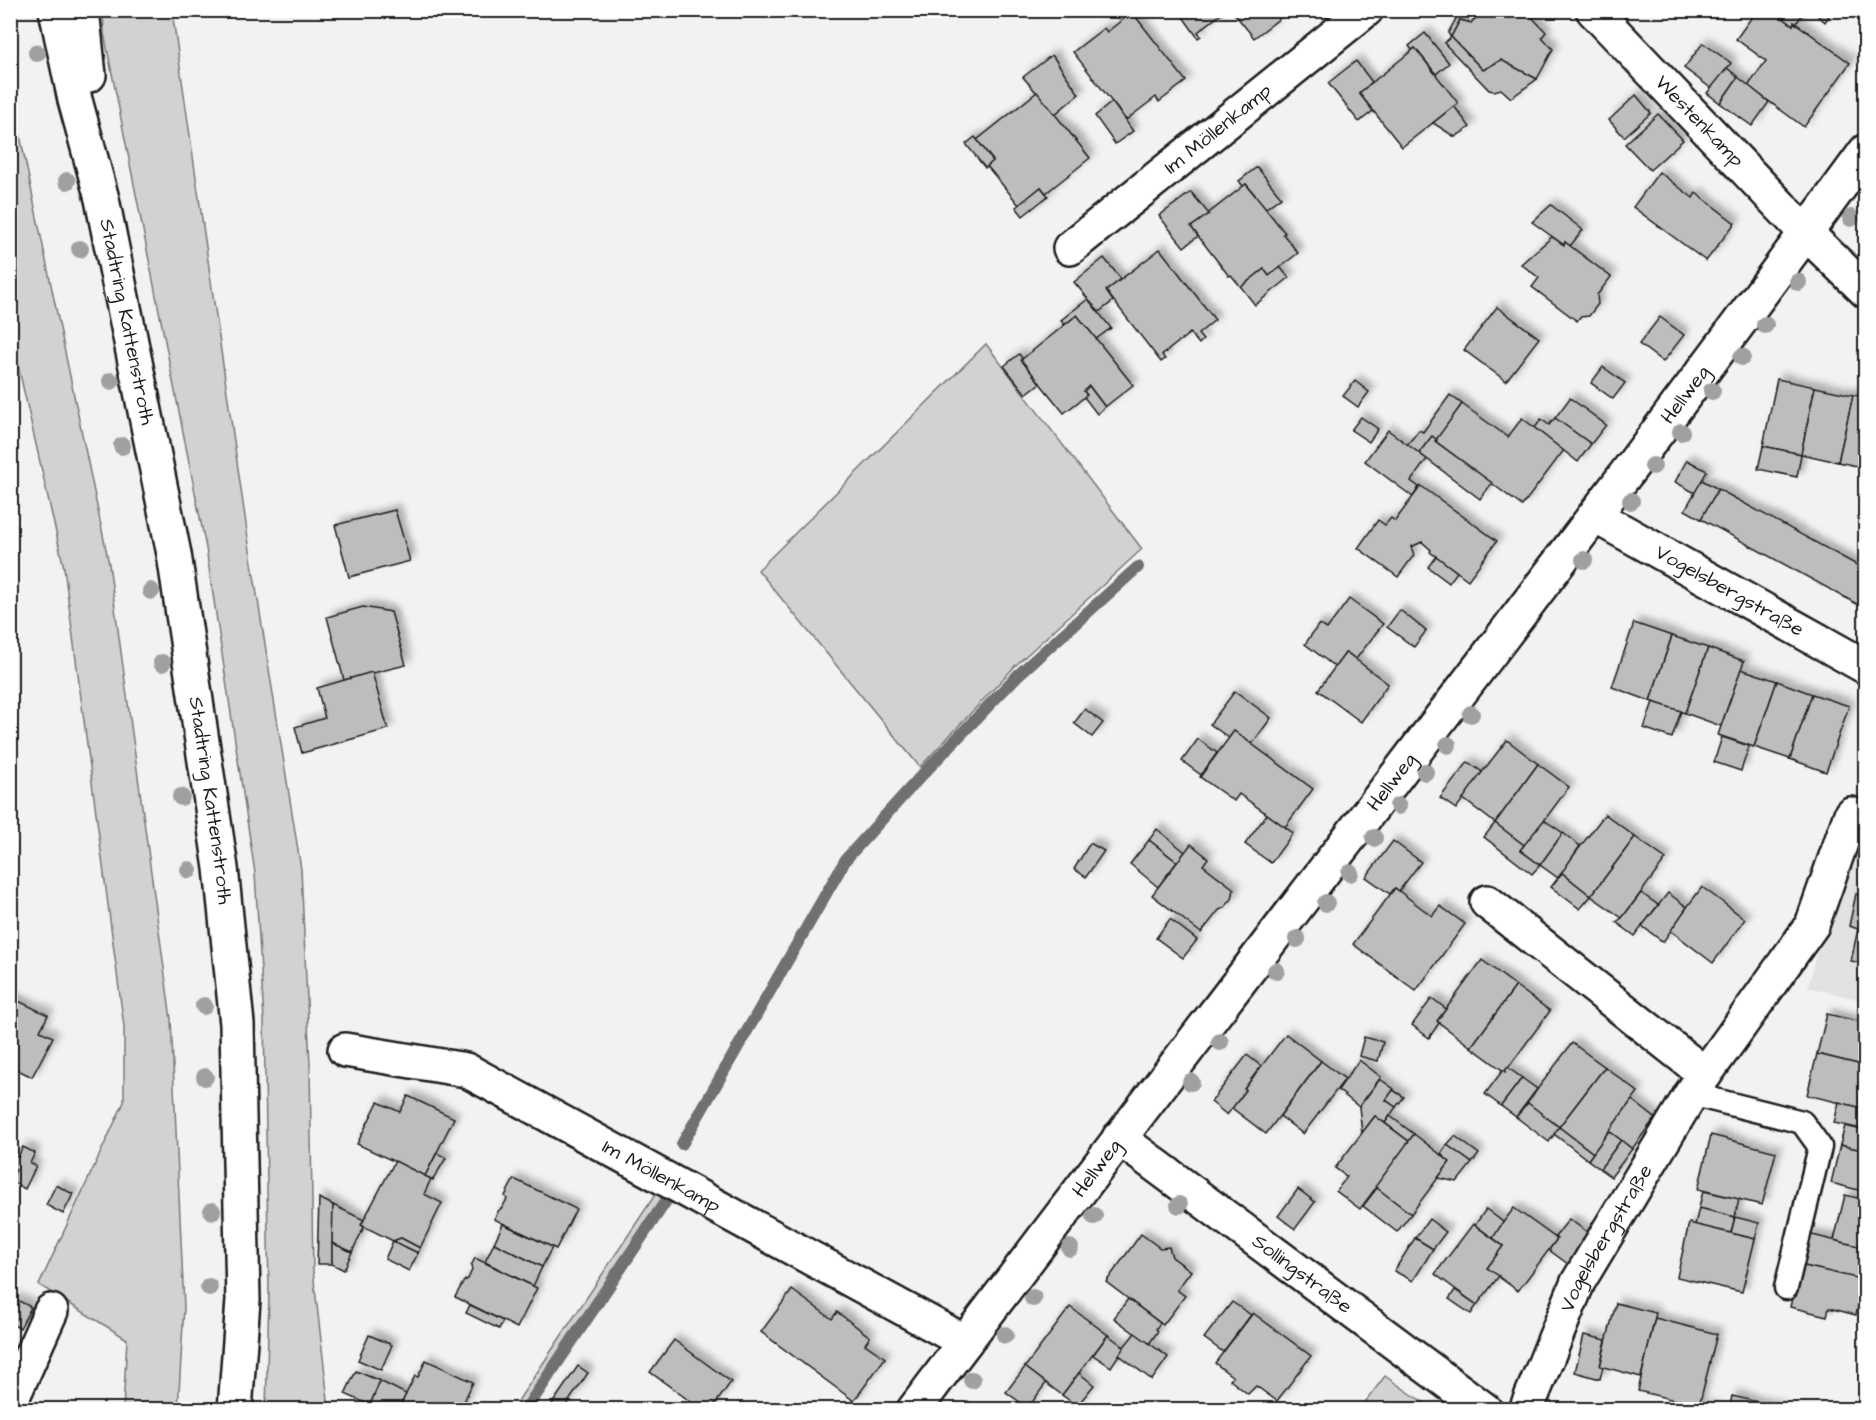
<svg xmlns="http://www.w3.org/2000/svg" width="1876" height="1420" font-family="'Architects Daughter',sans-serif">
	<defs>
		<filter id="shadow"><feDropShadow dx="5.5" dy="-5.5" stdDeviation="3" flood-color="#0004"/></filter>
	</defs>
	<rect width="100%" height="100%" fill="#f2f2f2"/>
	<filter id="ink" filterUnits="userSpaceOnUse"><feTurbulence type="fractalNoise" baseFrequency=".0167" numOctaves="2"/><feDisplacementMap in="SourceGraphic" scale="12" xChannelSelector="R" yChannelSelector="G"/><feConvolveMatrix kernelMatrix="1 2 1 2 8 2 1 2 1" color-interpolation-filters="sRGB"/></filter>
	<g filter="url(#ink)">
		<!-- built -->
		<path fill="#e2e2e2" d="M1865,805V1001L1808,987L1821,933Z"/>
		<!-- green -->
		<g fill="#d2d2d2" stroke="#777" stroke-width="1.5">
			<path d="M103,11H172L248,538L301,869L310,1065L313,1271L329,1409H266L269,1294L264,1020L255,873L206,548L104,33Z"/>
			<path d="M11,92L109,564L171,1019L184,1307L178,1409H123L127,1339L39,1285L124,1102V1027L64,568L13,343H11Z"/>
			<path d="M986,344L1142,549L1016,665L920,767L758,570Z"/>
			<path d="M657,1192L673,1200L533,1409L512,1410Z"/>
			<path d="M1385,1376L1433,1409H1360Z"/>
		</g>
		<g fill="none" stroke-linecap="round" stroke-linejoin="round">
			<!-- stream -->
			<g stroke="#707070" stroke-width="12">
				<path d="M682,1144L846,859L921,776L1018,675L1138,567"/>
				<path d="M525,1410L669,1196"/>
			</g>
		</g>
		<!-- building -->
		<g fill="#bdbdbd" stroke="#1c1c1c" stroke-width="1.5" filter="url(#shadow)">
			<path d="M1178,10H1226L1198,32L1201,36L1198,38Z"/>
			<path d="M1235,10H1280L1284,15L1254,38L1233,12Z"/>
			<path d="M1461,10H1484L1471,23L1460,20L1451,37L1448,33Z"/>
			<path d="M1484,10H1520L1523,13L1526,11L1546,32L1542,37L1553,49L1537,79L1501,60L1483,70L1451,37L1460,20L1471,23Z"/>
			<path d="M1757,10H1773L1793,25L1794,22L1850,63L1804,127L1748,86L1766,61L1736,39Z"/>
			<path d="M1805,10L1796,24L1794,22L1793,25L1773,11Z"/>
			<path d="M1811,10H1833L1825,22Z"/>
			<path d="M1132,12L1186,81L1159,102L1156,97L1126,120L1073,52L1104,28L1107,32Z"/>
			<path d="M1425,33L1449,63L1436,74L1415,48L1412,50L1409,46Z"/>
			<path d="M1451,37L1483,70L1501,60L1537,79L1511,98L1501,89L1494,91L1489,90L1444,43Z"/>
			<path d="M1703,43L1731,63L1712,89L1684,68Z"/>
			<path d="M1415,48L1458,103L1402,147L1359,93Z"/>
			<path d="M1052,55L1079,94L1055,114L1023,77Z"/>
			<path d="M1356,61L1372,82L1359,93L1373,111L1359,122L1328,83Z"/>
			<path d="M1727,68L1738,77L1720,103L1707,93Z"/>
			<path d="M1738,77L1769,102L1752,126L1720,103Z"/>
			<path d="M1037,92L1090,158L1046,193L1041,187L1019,205L987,166L993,161L977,140Z"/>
			<path d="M1636,95L1651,113L1624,137L1609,120Z"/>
			<path d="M1112,102L1133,131L1115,144L1095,116Z"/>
			<path d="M1454,106L1470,127L1455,137L1433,123Z"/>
			<path d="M1658,114L1683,140L1650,170L1625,144Z"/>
			<path d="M975,137L993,161L985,168L966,144Z"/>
			<path d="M1257,167L1281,197L1266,208L1246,184L1243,186L1239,181Z"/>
			<path d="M1659,172L1693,198L1696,193L1735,223L1706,261L1633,207Z"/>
			<path d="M1246,184L1285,233L1283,234L1298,253L1269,276L1264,269L1241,287L1231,275L1229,276L1191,227Z"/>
			<path d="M1041,187L1048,196L1023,216L1016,207Z"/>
			<path d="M1191,192L1209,214L1191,227L1198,236L1184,247L1159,216Z"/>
			<path d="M1551,205L1583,230L1570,246L1565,242L1564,245L1532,222Z"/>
			<path d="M1552,237L1564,245L1565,242L1611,277L1597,295L1598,304L1589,316L1580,317L1577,321L1532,287L1539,278L1521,264Z"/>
			<path d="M1160,249L1215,320L1198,334L1203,340L1199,344L1190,333L1162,355L1165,359L1161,362L1106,291Z"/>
			<path d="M1104,258L1121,279L1106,291L1113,301L1099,312L1074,282Z"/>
			<path d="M1280,267L1289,278L1255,305L1241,287L1264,269L1269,276Z"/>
			<path d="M1088,299L1111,328L1096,339L1077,315L1064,325L1061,320Z"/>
			<path d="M1497,307L1539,338L1506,381L1464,350Z"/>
			<path d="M1077,315L1133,385L1105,407L1089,386L1084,391L1087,395L1064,413L1021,360Z"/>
			<path d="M1660,317L1684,335L1663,362L1639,344Z"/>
			<path d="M1019,354L1022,358L1021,360L1040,383L1026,394L1004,366Z"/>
			<path d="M1603,367L1625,383L1613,399L1591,383Z"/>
			<path d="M1777,379L1815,387L1801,454L1763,446Z"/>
			<path d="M1355,381L1369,392L1358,407L1343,396Z"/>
			<path d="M1089,386L1105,407L1097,414L1084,397L1087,395L1084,391Z"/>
			<path d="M1815,387L1853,395L1838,462L1801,454Z"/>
			<path d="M1450,395L1462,404L1437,440L1432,436L1419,453L1407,445L1419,430L1423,432Z"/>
			<path d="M1853,395L1866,397V468L1838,462Z"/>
			<path d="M1570,398L1606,425L1591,444L1555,418Z"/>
			<path d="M1462,404L1508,437L1522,418L1564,450L1522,506L1435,441Z"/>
			<path d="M1361,417L1378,429L1369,442L1351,430Z"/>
			<path d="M1555,418L1591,444L1578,462L1535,428L1541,419L1549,425Z"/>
			<path d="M1388,430L1427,459L1411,481L1419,487L1413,497L1365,461Z"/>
			<path d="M1432,436L1437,440L1435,441L1492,483L1480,499L1419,453Z"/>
			<path d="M1763,446L1801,454L1797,477L1758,469Z"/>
			<path d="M1687,460L1707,471L1695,493L1675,482Z"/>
			<path d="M1702,480L1718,489L1701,519L1685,510Z"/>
			<path d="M1421,486L1497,541L1468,580L1430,552L1431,550L1422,542L1411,547L1414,555L1398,577L1358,548L1378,520L1385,525L1391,518L1395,521Z"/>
			<path d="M1718,489L1866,570V609L1701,519Z"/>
			<path d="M395,510L410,561L349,577L335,525Z"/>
			<path d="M1436,556L1457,572L1449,583L1428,567Z"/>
			<path d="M1349,599L1383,624L1356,659L1346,652L1335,667L1305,644L1319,624L1327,629Z"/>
			<path d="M363,607L391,612L406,665L344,680L327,617Z"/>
			<path d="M1400,610L1426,631L1414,647L1387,627Z"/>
			<path d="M1634,623L1672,636L1650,701L1612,687Z"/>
			<path d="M1672,636L1708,648L1685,713L1650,701Z"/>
			<path d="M1708,648L1744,661L1721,726L1685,713Z"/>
			<path d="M1346,652L1388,684L1361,722L1318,690Z"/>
			<path d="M1741,669L1777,681L1754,747L1718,735Z"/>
			<path d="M372,672L388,729L302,753L295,727L325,718L317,688Z"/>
			<path d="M1777,681L1812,694L1790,759L1754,747Z"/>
			<path d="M1235,691L1271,718L1252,744L1234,731L1229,738L1210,724Z"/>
			<path d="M1812,694L1849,706L1826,772L1790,759Z"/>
			<path d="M1653,702L1681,711L1672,738L1644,728Z"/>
			<path d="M1085,709L1103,723L1092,737L1074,723Z"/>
			<path d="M1234,731L1313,789L1285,827L1239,794L1234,801L1200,777Z"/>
			<path d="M1722,737L1749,746L1741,771L1714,762Z"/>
			<path d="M1198,739L1217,753L1201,775L1182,761Z"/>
			<path d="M1507,740L1538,764L1495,823L1462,798Z"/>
			<path d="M1468,762L1482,772L1456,809L1440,798Z"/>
			<path d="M1538,764L1569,787L1525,846L1495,823Z"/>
			<path d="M1267,814L1293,833L1271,863L1245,844Z"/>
			<path d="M1605,814L1635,837L1591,896L1561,872Z"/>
			<path d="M1544,820L1563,833L1540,865L1520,850Z"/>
			<path d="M1495,823L1524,845L1520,850L1540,865L1532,874L1484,837Z"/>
			<path d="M1157,829L1185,852L1177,862L1149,840Z"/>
			<path d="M1563,833L1580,846L1558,878L1540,865Z"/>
			<path d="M1635,837L1666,859L1622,918L1591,896Z"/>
			<path d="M1149,840L1177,862L1158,887L1130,864Z"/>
			<path d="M1393,841L1421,862L1399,891L1395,888L1390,894L1366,877Z"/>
			<path d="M1090,843L1104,851L1086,877L1074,869Z"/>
			<path d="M1191,844L1208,858L1203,865L1234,889L1232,899L1224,908L1219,910L1201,933L1152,895Z"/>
			<path d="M1562,873L1591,896L1580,909L1551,887Z"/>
			<path d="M1702,887L1745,919L1713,963L1670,930Z"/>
			<path d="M1395,888L1432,916L1440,906L1465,924L1416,991L1353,944Z"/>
			<path d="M1641,893L1658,905L1635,936L1616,922L1622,918Z"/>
			<path d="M1668,893L1687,907L1663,942L1642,926Z"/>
			<path d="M1856,894L1866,896V964L1851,961L1858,929L1849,926Z"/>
			<path d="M1170,919L1197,940L1183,958L1156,938Z"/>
			<path d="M1482,960L1516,986L1471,1047L1437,1021Z"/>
			<path d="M1516,986L1550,1011L1505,1072L1471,1047Z"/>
			<path d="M10,997L48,1015L40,1031L53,1037L32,1077L10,1066Z"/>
			<path d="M1432,998L1446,1009L1437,1021L1439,1023L1429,1038L1412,1025Z"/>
			<path d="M1827,1014L1866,1023V1066L1817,1054Z"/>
			<path d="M1286,1034L1321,1061L1266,1134L1232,1108L1246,1090L1244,1089Z"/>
			<path d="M1364,1037L1383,1042L1378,1061L1359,1056Z"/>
			<path d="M1572,1043L1605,1067L1559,1127L1527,1103Z"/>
			<path d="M1817,1054L1866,1066V1109L1807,1095Z"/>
			<path d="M1247,1055L1261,1066L1244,1089L1246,1090L1227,1115L1211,1102Z"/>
			<path d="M1359,1060L1381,1077L1359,1107L1338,1090Z"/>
			<path d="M1321,1061L1345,1079L1303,1134L1280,1116Z"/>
			<path d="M1507,1067L1522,1078L1501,1106L1485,1094L1503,1070L1505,1072Z"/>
			<path d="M1605,1067L1638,1092L1593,1153L1559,1127Z"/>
			<path d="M1522,1078L1537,1089L1516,1117L1501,1106Z"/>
			<path d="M1380,1079L1394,1089L1386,1100L1396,1107L1385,1123L1375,1116L1362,1133L1359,1107Z"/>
			<path d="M1393,1090L1404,1097L1396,1107L1386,1100Z"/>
			<path d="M408,1096L454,1118L425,1176L357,1144L378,1102L400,1112Z"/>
			<path d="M1632,1100L1655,1118L1632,1149L1609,1131Z"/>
			<path d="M1839,1102L1866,1109V1130L1834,1123Z"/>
			<path d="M1528,1103L1559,1127L1549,1142L1516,1117Z"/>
			<path d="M1375,1116L1410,1142L1360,1209L1336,1191L1347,1177L1335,1168Z"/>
			<path d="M1390,1116L1414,1134L1409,1141L1385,1123Z"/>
			<path d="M1845,1126L1866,1131V1151L1840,1145Z"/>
			<path d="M1559,1127L1593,1153L1588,1160L1554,1134Z"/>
			<path d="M1609,1131L1621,1140L1600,1169L1588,1160Z"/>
			<path d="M1414,1134L1450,1162L1411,1214L1375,1187Z"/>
			<path d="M1711,1135L1776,1152L1762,1205L1698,1189Z"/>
			<path d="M1455,1136L1479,1154L1472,1163L1447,1145Z"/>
			<path d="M1621,1140L1632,1149L1611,1177L1600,1169Z"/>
			<path d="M1447,1145L1472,1163L1457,1182L1438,1178L1450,1162L1441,1154Z"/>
			<path d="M1840,1145L1866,1151V1192L1831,1183Z"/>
			<path d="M23,1147L35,1153L30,1163L36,1166L25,1189L10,1181L16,1170L10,1167V1156L12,1154L18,1157Z"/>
			<path d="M437,1153L446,1158L433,1180L425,1176Z"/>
			<path d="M395,1161L431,1179L424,1194L442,1203L420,1248L401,1238L393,1241L361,1225Z"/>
			<path d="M514,1179L576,1209L556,1249L494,1219L499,1210L502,1208L507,1199L505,1196Z"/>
			<path d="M56,1185L73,1194L63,1214L46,1205Z"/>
			<path d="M1377,1188L1411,1214L1397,1232L1363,1206Z"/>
			<path d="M1298,1189L1315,1202L1295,1229L1278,1216Z"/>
			<path d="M1703,1191L1739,1199L1735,1217L1699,1208Z"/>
			<path d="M1845,1195L1866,1200V1248L1834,1240Z"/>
			<path d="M319,1198L333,1205L332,1264H317Z"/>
			<path d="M333,1205L364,1220L361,1225L364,1227L352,1252L332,1243Z"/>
			<path d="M1514,1208L1557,1239L1518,1291L1487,1268L1503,1246L1492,1237Z"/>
			<path d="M1699,1208L1735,1217L1731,1233L1695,1225Z"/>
			<path d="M1486,1209L1503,1222L1493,1238L1475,1225Z"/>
			<path d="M1735,1217L1759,1223L1755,1239L1731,1233Z"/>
			<path d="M1429,1219L1446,1232L1433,1249L1415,1238Z"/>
			<path d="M1569,1219L1590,1234L1568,1264L1549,1250L1557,1239L1555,1237Z"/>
			<path d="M1689,1223L1755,1239L1742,1292L1677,1277Z"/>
			<path d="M503,1224L552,1247L542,1267L494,1243Z"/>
			<path d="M1473,1224L1503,1246L1487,1268L1499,1276L1477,1305L1435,1274Z"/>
			<path d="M1141,1234L1160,1248L1169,1247L1172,1257L1191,1271L1177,1290L1185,1296L1163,1325L1106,1282Z"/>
			<path d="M1808,1234L1866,1248V1281L1800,1265Z"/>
			<path d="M401,1238L420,1248L418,1253L393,1241Z"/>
			<path d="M1415,1238L1433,1249L1413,1281L1394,1271Z"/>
			<path d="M393,1241L418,1253L409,1271L385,1259Z"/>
			<path d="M332,1243L352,1252L344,1270L332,1264Z"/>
			<path d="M494,1243L542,1267L533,1286L485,1262Z"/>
			<path d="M475,1258L537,1288L517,1328L455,1297L464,1281L468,1279L472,1270L471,1266Z"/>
			<path d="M1800,1265L1865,1280L1856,1315L1829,1308L1827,1316L1790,1307Z"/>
			<path d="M1865,1280L1866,1281V1310L1858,1308Z"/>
			<path d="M792,1290L832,1319L837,1312L870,1337L865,1344L885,1358L854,1401L761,1332Z"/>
			<path d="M1455,1290L1477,1305L1471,1314L1449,1299Z"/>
			<path d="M15,1299L31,1307L20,1328L10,1324V1308Z"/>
			<path d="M1128,1299L1160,1323L1156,1329L1158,1331L1149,1344L1114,1318Z"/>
			<path d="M1232,1302L1251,1315L1223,1352L1204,1338Z"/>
			<path d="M1616,1303L1656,1313L1641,1377L1600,1366Z"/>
			<path d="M470,1305L503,1321L499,1329L466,1313Z"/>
			<path d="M1070,1307L1108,1335L1062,1395L1025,1367Z"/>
			<path d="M1253,1313L1311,1356L1277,1401L1256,1386L1248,1394L1230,1380L1233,1377L1215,1363Z"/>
			<path d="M1655,1318L1717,1334L1699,1406L1638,1391Z"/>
			<path d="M1135,1333L1168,1357L1152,1380L1118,1354Z"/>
			<path d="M369,1335L392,1345L381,1370L358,1360Z"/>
			<path d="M1108,1335L1124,1347L1111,1367L1093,1355Z"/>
			<path d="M1584,1335L1606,1340L1600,1366L1603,1367L1600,1379L1575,1372Z"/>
			<path d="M674,1340L731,1382L711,1410H692L695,1405L650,1372Z"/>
			<path d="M426,1360L473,1382L460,1410H398L415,1376L418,1377Z"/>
			<path d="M578,1366L588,1373L563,1410H548Z"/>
			<path d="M1025,1367L1046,1383L1028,1408L1006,1392Z"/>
			<path d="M356,1371L380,1381L370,1405L345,1394Z"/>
			<path d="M1079,1373L1094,1385L1077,1406L1062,1395Z"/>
			<path d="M380,1381L406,1394L398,1410H368Z"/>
			<path d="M1732,1396L1779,1407V1410H1729Z"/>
			<path d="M1686,1403L1699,1406V1405L1719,1410H1684Z"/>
		</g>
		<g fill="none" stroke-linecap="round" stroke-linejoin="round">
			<!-- lane casing -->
			<g stroke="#1c1c1c" stroke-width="27">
				<path id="lane" d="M1691,1094L1802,1122L1820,1147L1786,1288"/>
			</g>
			<!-- street casing -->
			<g stroke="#1c1c1c" stroke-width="38">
				<g id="street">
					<path id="s1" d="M1593,10L1806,233L1866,291"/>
					<path id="s2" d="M1070,248L1366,10"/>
					<path id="s3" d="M1595,516L1866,667"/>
					<path d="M1487,902L1705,1074"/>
					<path id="s4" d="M345,1050L466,1070L965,1342"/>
					<path id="s5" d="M1119,1138L1485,1410"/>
					<path d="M10,1403L51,1311"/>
					<path id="s6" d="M914,1410C1230,989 1555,576 1866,151"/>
					<path id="s7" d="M1526,1410L1578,1282L1691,1094L1812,925L1851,814"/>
				</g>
			</g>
			<!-- secondary casing -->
			<g stroke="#1c1c1c" stroke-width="38">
				<g id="secondary">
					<path id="s8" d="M56,10L75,100L102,199L174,554L221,868L237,1024L243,1300L235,1410"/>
					<path d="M82,10L89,75"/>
				</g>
			</g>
			<!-- lane -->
			<use href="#lane" stroke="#fff" stroke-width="22"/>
			<!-- street -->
			<use href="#street" stroke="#fff" stroke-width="33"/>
			<!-- secondary -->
			<use href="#secondary" stroke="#fff" stroke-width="33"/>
		</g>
		<!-- trees -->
		<g fill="#a0a0a0">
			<circle cx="37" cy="53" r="9"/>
			<circle cx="67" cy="181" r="9"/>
			<circle cx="1851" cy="218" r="9"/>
			<circle cx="80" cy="249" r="9"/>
			<circle cx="1798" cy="282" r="9"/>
			<circle cx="1765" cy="325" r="9"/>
			<circle cx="1742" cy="357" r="9"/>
			<circle cx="111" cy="381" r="9"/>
			<circle cx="1712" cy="391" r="9"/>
			<circle cx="1681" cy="432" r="9"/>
			<circle cx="122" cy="446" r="9"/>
			<circle cx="1653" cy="466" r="9"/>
			<circle cx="1631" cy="501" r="9"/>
			<circle cx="1584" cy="560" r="9"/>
			<circle cx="151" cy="591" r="9"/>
			<circle cx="162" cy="663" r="9"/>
			<circle cx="1471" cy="714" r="9"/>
			<circle cx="1448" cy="745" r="9"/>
			<circle cx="1425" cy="772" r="9"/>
			<circle cx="181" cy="797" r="9"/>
			<circle cx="1398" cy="806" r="9"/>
			<circle cx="1374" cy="838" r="9"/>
			<circle cx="189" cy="870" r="9"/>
			<circle cx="1350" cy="873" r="9"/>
			<circle cx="1326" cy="903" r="9"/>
			<circle cx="1297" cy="939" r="9"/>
			<circle cx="1276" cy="971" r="9"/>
			<circle cx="204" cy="1006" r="9"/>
			<circle cx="1220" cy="1042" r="9"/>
			<circle cx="205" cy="1077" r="9"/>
			<circle cx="1191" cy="1082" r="9"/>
			<circle cx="1179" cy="1205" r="9"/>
			<circle cx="212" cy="1211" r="9"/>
			<circle cx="1094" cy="1216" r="9"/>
			<circle cx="1070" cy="1248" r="9"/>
			<circle cx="209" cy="1287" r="9"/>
			<circle cx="1033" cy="1298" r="9"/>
			<circle cx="1005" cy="1335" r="9"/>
			<circle cx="972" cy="1380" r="9"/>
		</g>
	</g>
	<g text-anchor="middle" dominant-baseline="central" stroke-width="6" stroke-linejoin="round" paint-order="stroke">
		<!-- street labels -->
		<g font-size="20" fill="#1c1c1c" stroke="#fff">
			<text stroke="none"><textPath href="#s1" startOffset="154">Westenkamp</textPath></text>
			<text stroke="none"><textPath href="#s2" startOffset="190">Im Möllenkamp</textPath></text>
			<text stroke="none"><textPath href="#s8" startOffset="320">Stadtring Kattenstroth</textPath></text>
			<text stroke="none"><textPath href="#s6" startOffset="1275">Hellweg</textPath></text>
			<text stroke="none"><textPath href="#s3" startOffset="154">Vogelsbergstraße</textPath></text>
			<text stroke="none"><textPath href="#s6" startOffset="789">Hellweg</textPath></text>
			<text stroke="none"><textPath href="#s8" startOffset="806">Stadtring Kattenstroth</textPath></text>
			<text stroke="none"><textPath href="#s6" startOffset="303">Hellweg</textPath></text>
			<text stroke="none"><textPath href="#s4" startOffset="345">Im Möllenkamp</textPath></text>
			<text stroke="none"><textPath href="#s7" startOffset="190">Vogelsbergstraße</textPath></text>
			<text stroke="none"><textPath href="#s5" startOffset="228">Sollingstraße</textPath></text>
		</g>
	</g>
	<!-- margin -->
	<rect width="1876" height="1420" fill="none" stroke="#fff" stroke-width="36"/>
	<rect x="18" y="18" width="1840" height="1384" fill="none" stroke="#1c1c1c" stroke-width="2" filter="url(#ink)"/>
</svg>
